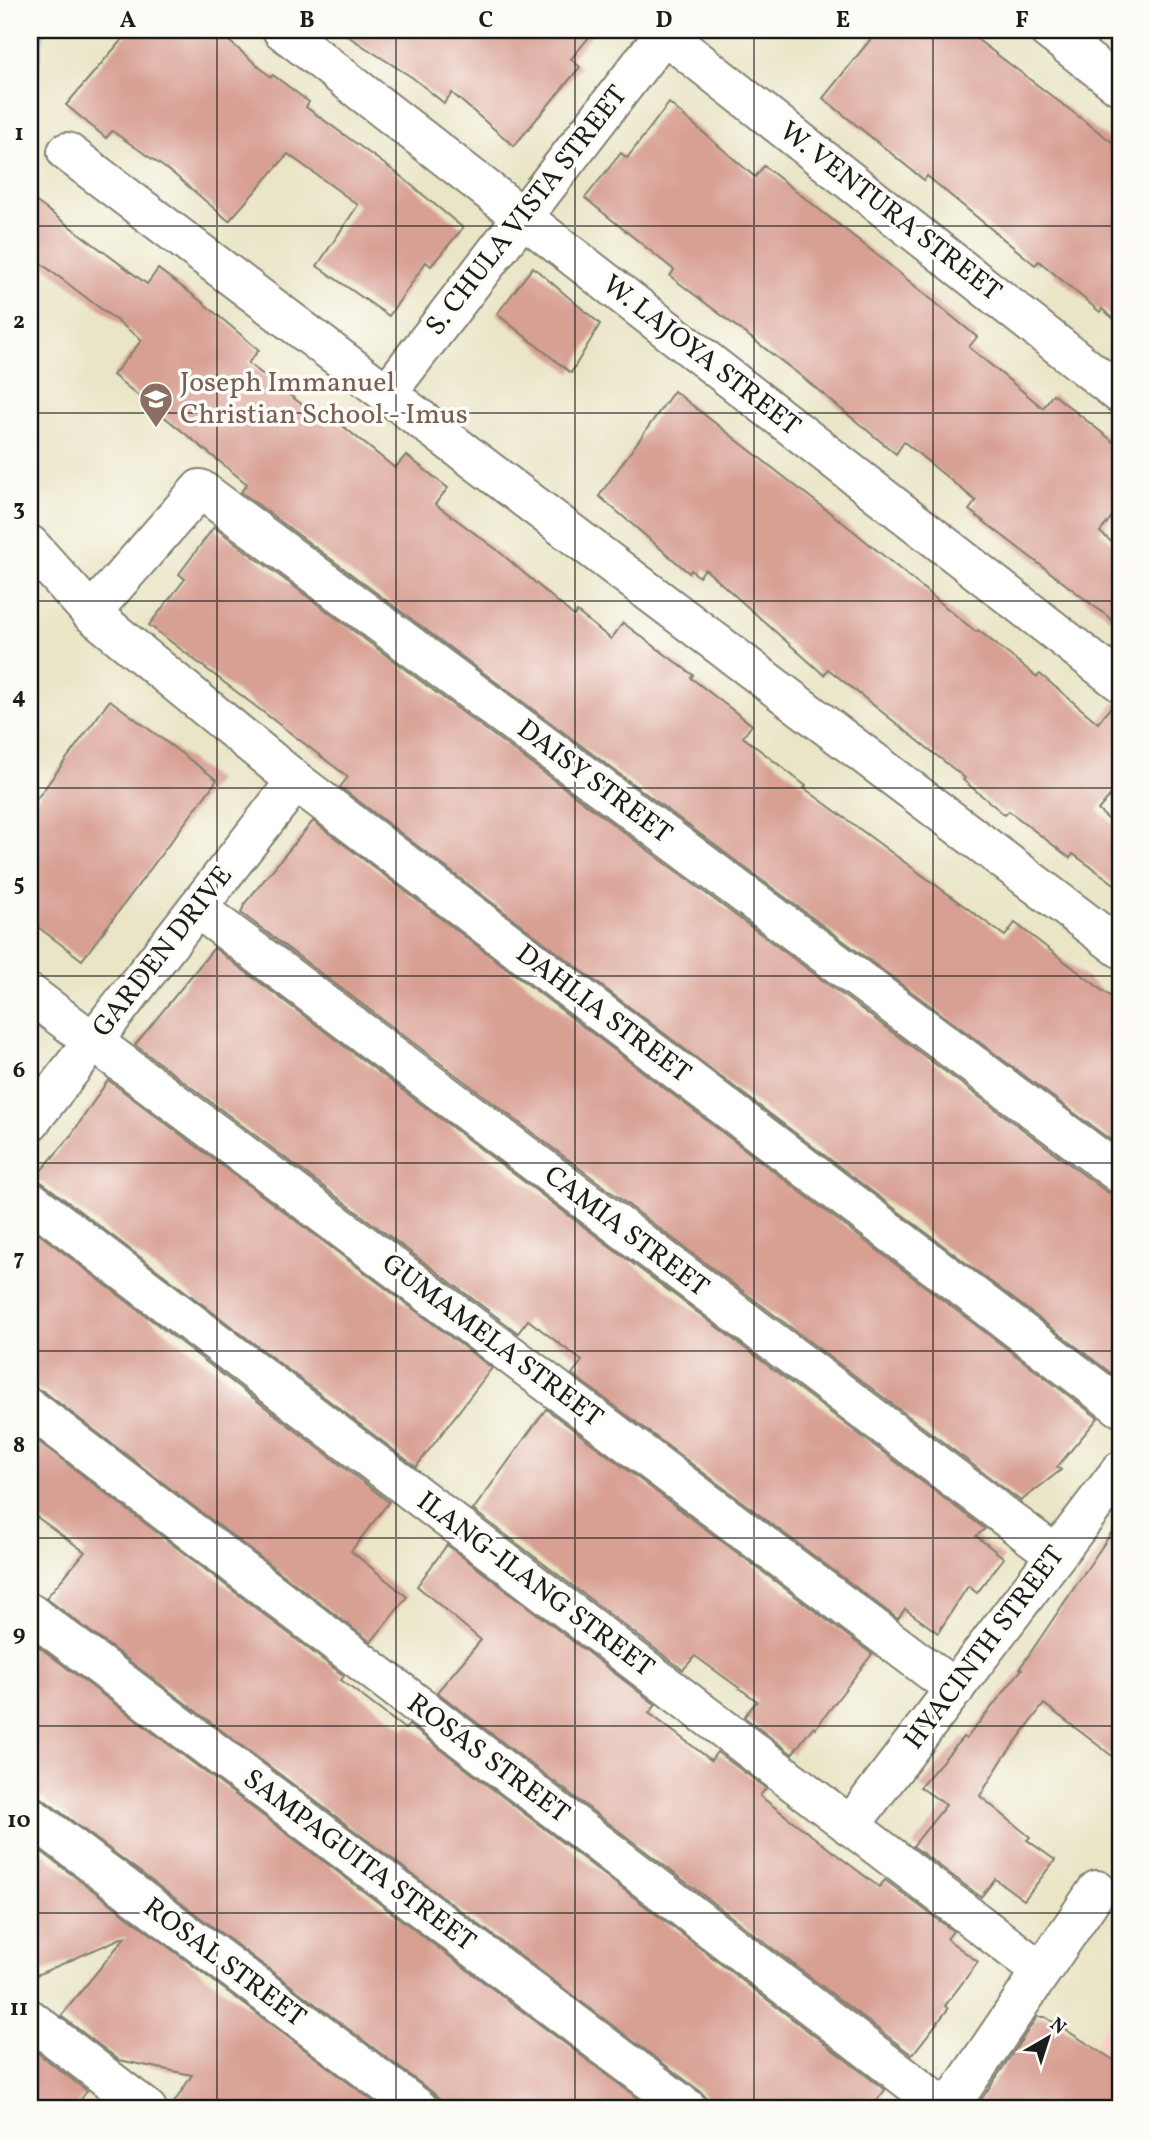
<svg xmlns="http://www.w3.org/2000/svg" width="1150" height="2139" font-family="Vollkorn,serif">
	<rect width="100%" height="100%" fill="#fdfcf7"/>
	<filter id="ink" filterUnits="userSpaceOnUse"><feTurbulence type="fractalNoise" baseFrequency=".0143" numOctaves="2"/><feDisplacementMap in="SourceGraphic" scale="14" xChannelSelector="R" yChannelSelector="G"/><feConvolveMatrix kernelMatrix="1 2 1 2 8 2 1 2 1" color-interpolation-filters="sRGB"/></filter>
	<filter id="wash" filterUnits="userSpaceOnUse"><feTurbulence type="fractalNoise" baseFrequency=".00686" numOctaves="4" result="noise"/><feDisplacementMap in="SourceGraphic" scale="28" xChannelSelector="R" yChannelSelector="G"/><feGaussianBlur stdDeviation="1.57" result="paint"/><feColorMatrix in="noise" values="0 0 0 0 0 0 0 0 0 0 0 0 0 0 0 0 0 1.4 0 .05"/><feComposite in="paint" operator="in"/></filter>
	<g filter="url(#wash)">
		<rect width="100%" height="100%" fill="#eae5c6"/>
		<!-- built -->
		<path fill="#f7d1c8" d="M1120,2001V2109H1055Z"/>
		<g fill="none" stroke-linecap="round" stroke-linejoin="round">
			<!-- stream -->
			<path stroke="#57b1d5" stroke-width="14" d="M30,77L38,30"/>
		</g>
		<g id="blocks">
			<!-- building -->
			<g fill="#d89f93">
				<path d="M130,30H216L271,77L273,75L309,102L306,107L398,174L463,228L431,266L426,262L389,316L317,266L358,205L288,154L229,221L175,175L112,131L106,138L66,105Z"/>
				<path d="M338,30H595L571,59L580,67L514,146L452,93L444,103L413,78Z"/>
				<path d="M878,30H965L1120,148V324L1102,309L1100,312L1039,261L1035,265L927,176L924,180L823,98Z"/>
				<path d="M669,103L755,177L764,166L881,258L977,337L969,347L1043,408L1053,394L1120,447V506L1100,532L1120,549V626L969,510L976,501L904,442L896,454L801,376L670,276L674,270L585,198L621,153L627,158Z"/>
				<path d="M30,197L147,284L158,269L201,301L259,350L248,363L329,425L334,419L395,468L406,455L448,488L435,504L496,549L574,616L577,612L611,639L623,623L693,675L691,678L752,725L743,737L806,786L804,788L1005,936L1015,923L1120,1004V1147L241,492L247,484L113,375L142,340L30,255Z"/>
				<path d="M533,267L600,324L571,373L497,314Z"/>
				<path d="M674,391L856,533L976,632L978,630L1037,677L1040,674L1098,723L1114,703H1120V784L1098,810L1120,830V888L1073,854L1070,858L1009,811L1005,815L963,780L965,778L828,669L824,675L705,569L699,577L691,570L689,573L599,496Z"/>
				<path d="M214,527L1107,1192L1120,1195V1380L340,787L348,777L149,625L185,579L179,574Z"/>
				<path d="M110,700L217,780L82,960L30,921V808Z"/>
				<path d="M313,821L1098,1418L1057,1467L1061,1470L1021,1501L241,913L245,903Z"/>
				<path d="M214,948L985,1529L976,1536L1004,1558L977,1593L968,1586L938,1633L905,1609L898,1619L572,1374L582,1361L528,1320L518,1333L135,1045Z"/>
				<path d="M108,1080L492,1368L416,1467L43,1183L34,1179L70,1137Z"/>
				<path d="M30,1227L389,1502L351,1551L407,1597L371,1642L43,1391L30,1387Z"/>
				<path d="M546,1409L872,1654L815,1729L813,1727L792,1754L744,1717L757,1701L695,1656L683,1670L473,1510Z"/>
				<path d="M30,1435L344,1676L341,1680L405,1729L409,1725L885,2090L870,2109H709L708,2100L701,2092L46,1598L85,1552L30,1512Z"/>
				<path d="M1120,1520V1762L1044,1704L1002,1760L980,1796L1030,1837L1027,1840L1055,1860L1024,1900L995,1879L981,1897L913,1846L946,1805L920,1787L963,1737L966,1739L1022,1669L1020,1668Z"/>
				<path d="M447,1545L656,1705L649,1713L711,1760L717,1752L766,1788L760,1796L879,1887L885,1880L953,1931L947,1939L978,1962L945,2006L948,2009L912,2055L437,1692L481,1640L417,1586Z"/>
				<path d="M30,1640L652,2109H451L432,2092L43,1799L30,1795Z"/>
				<path d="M30,1843L373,2101L367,2109H170L192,2075L119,2060L61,2016L126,1936L30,1978Z"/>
				<path d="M1037,2017H1045L1120,2064V2109H975Z"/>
				<path d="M34,2050L87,2091L74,2109H30V2055Z"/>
			</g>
		</g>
	</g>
	<g filter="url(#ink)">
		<use href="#blocks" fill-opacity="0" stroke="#838071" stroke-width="2"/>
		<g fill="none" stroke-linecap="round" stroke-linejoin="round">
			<!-- minor casing -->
			<g stroke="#838071" stroke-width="42">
				<g id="minor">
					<path d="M282,30L1120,682"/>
					<path d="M659,30L1120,394"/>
					<path d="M1048,30L1120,86"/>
					<path d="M67,152L1120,948"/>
					<path d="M387,393L667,30"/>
					<path d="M30,545L91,613L296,781L1120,1407"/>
					<path d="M91,613L200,489L1120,1174"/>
					<path d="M197,908L1056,1555"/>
					<path d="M30,994L955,1689"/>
					<path d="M30,1122L296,781"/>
					<path d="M30,1200L1041,1971"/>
					<path d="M30,1408L946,2109"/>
					<path d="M30,1613L688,2109"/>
					<path d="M30,1816L419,2109"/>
					<path d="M850,1826L1120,1471"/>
					<path d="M30,2019L147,2109"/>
					<path d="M948,2109L1097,1890"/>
				</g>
			</g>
			<!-- minor -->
			<use href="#minor" stroke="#fff" stroke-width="38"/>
		</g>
	</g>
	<!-- grid -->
	<path fill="none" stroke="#1c1c1c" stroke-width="2" stroke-opacity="0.55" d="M217,30V2109M396,30V2109M575,30V2109M754,30V2109M933,30V2109M30,226H1120M30,413H1120M30,601H1120M30,788H1120M30,976H1120M30,1163H1120M30,1351H1120M30,1538H1120M30,1726H1120M30,1913H1120"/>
	<!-- icons -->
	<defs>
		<g id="school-pin" transform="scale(1.75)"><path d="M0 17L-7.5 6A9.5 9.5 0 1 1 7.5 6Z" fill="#8d6e63" stroke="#fdfcf7"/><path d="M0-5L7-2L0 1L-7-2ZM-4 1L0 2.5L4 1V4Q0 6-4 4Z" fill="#fff"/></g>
	</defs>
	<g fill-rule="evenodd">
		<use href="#school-pin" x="156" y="399"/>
	</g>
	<g text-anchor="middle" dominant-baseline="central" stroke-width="7" stroke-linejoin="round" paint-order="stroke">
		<!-- street labels -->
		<g font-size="28" fill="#1c1c1c" stroke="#fdfcf7">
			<text transform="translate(527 211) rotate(-52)">S. CHULA VISTA STREET</text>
			<text transform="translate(890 212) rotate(38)">W. VENTURA STREET</text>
			<text transform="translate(701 356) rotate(38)">W. LAJOYA STREET</text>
			<text transform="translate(594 782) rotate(37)">DAISY STREET</text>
			<text transform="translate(163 952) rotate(-52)">GARDEN DRIVE</text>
			<text transform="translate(603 1014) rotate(37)">DAHLIA STREET</text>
			<text transform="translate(626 1232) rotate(37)">CAMIA STREET</text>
			<text transform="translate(492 1341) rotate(37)">GUMAMELA STREET</text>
			<text transform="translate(535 1585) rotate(37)">ILANG-ILANG STREET</text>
			<text transform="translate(985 1648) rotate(-53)">HYACINTH STREET</text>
			<text transform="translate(488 1759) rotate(37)">ROSAS STREET</text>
			<text transform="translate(359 1861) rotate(37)">SAMPAGUITA STREET</text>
			<text transform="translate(224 1963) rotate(37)">ROSAL STREET</text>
		</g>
		<!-- education labels -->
		<g font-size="28" fill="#785e54" stroke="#fdfcf7" text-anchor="start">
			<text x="180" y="383">Joseph Immanuel<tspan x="180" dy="32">Christian School - Imus</tspan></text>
		</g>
	</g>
	<!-- margin -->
	<rect width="1150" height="2139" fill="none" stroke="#fdfcf7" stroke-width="77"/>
	<!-- north arrow -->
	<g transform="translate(1048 2038) rotate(39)" stroke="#fdfcf7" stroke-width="5" paint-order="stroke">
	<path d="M0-5L12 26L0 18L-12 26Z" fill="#1c1c1c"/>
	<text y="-10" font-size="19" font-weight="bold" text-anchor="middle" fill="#1c1c1c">N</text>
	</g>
	<rect x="38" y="38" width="1074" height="2062" fill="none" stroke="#1c1c1c" stroke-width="2.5"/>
	<g font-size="23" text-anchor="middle" font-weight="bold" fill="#1c1c1c">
		<text x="128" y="27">A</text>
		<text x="307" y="27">B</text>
		<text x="486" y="27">C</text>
		<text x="664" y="27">D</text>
		<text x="843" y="27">E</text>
		<text x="1022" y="27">F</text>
		<text x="19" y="140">1</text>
		<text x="19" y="328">2</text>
		<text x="19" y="515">3</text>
		<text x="19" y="703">4</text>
		<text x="19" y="890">5</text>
		<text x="19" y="1077">6</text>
		<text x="19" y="1265">7</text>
		<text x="19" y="1452">8</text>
		<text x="19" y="1640">9</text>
		<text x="19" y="1827">10</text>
		<text x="19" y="2015">11</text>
	</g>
</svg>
